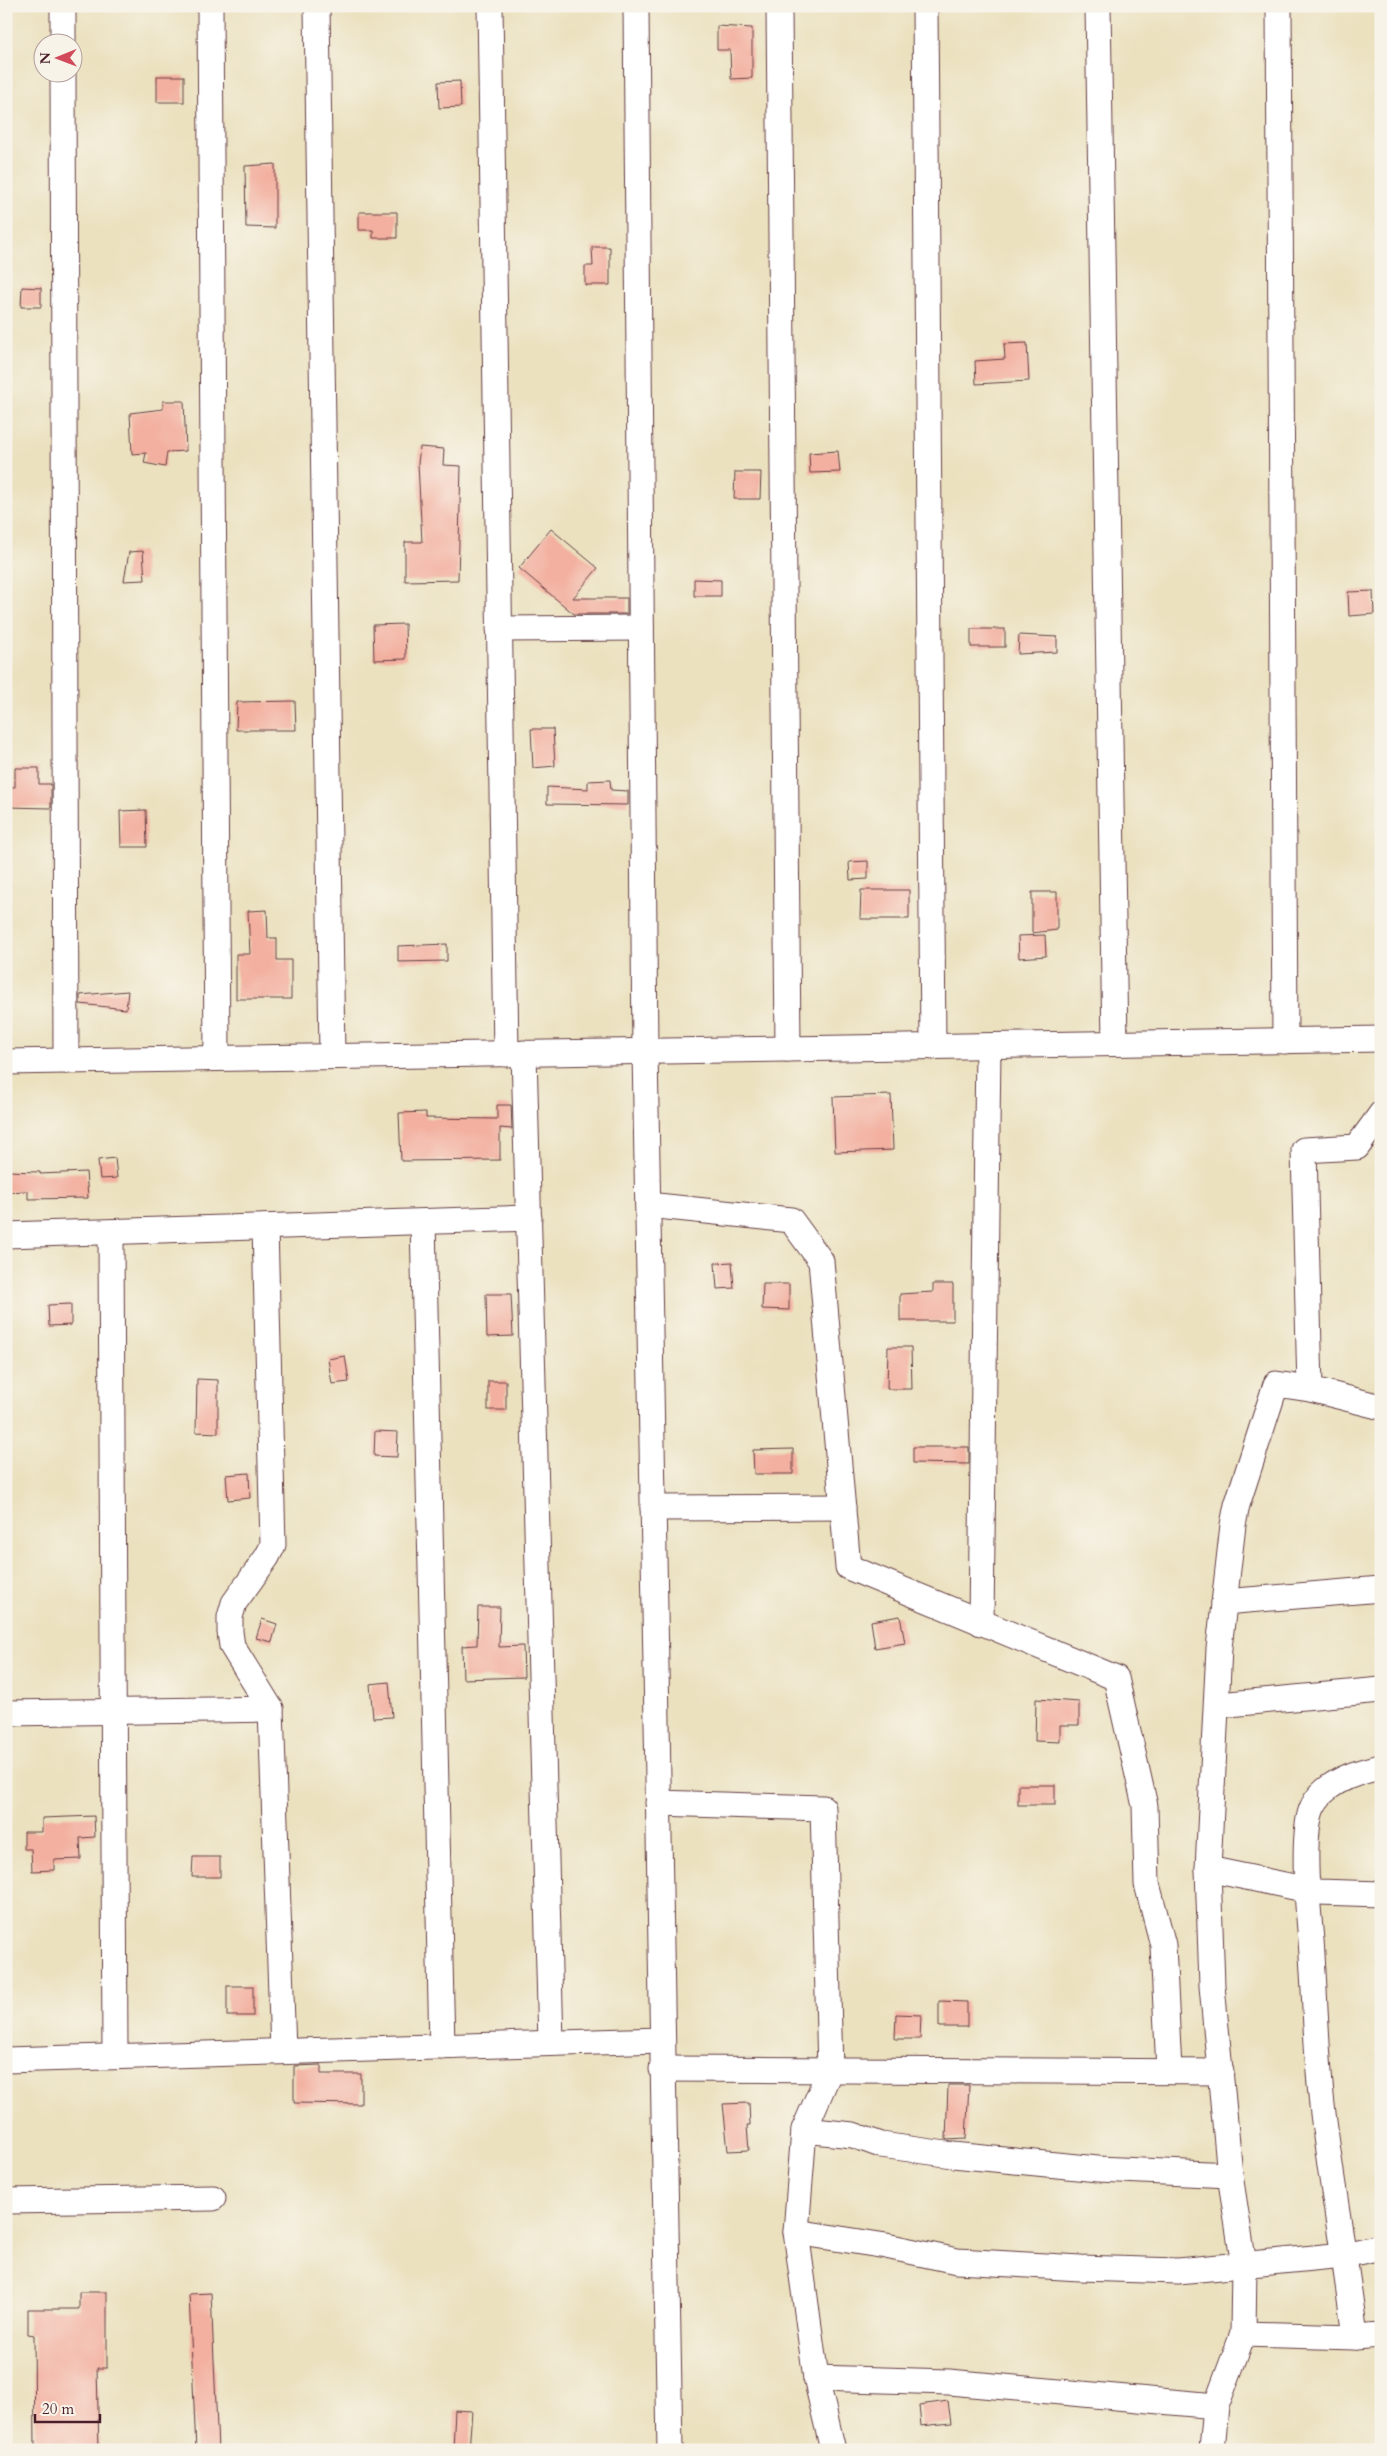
<svg xmlns="http://www.w3.org/2000/svg" width="1387" height="2456" font-family="Cardo,serif">
	<rect width="100%" height="100%" fill="#f7f3e8"/>
	<filter id="ink" filterUnits="userSpaceOnUse"><feTurbulence type="fractalNoise" baseFrequency=".02" numOctaves="2"/><feDisplacementMap in="SourceGraphic" scale="10" xChannelSelector="R" yChannelSelector="G"/><feConvolveMatrix kernelMatrix="1 2 1 2 8 2 1 2 1" color-interpolation-filters="sRGB"/></filter>
	<filter id="wash" filterUnits="userSpaceOnUse"><feTurbulence type="fractalNoise" baseFrequency=".0096" numOctaves="4" result="noise"/><feDisplacementMap in="SourceGraphic" scale="20" xChannelSelector="R" yChannelSelector="G"/><feGaussianBlur stdDeviation="1.12" result="paint"/><feColorMatrix in="noise" values="0 0 0 0 0 0 0 0 0 0 0 0 0 0 0 0 0 1.4 0 .05"/><feComposite in="paint" operator="in"/></filter>
	<g filter="url(#wash)">
		<rect width="100%" height="100%" fill="#ebe1bf"/>
		<g id="blocks">
			<!-- building -->
			<g fill="#f3af9f">
				<path d="M717,26L752,28V78L731,79L730,50H717Z"/>
				<rect x="157" y="76" width="27" height="26"/>
				<path d="M460,81L461,107L439,108L438,82Z"/>
				<path d="M275,164V228L246,227L245,166Z"/>
				<path d="M359,212H397V238H373V230H359Z"/>
				<path d="M592,247H610V285H585V266H593Z"/>
				<path d="M22,287L41,288V307H21Z"/>
				<path d="M1027,343L1029,381L976,384L975,361L1005,359L1004,344Z"/>
				<path d="M163,401H184L186,451L167,452L165,467L144,463L146,453L132,454L130,413L163,409Z"/>
				<path d="M420,447L444,449L443,465L461,466L458,580L405,581V542H422L418,463Z"/>
				<path d="M838,451L840,472L810,473L809,453Z"/>
				<path d="M735,472H761L760,499H734Z"/>
				<path d="M551,529L598,568L573,598H627V614H574L519,568Z"/>
				<path d="M143,551L145,580L124,581L129,552Z"/>
				<path d="M694,579L721,580V596H694Z"/>
				<path d="M1373,591L1374,614L1349,616L1348,592Z"/>
				<path d="M405,624L406,659L374,660L373,625Z"/>
				<rect x="971" y="629" width="34" height="18"/>
				<path d="M1019,635L1057,637V652L1018,654Z"/>
				<path d="M295,701L296,730H236L237,702Z"/>
				<path d="M531,729H553L555,766L533,768Z"/>
				<path d="M15,768H39V784H51V808L6,807V787H15Z"/>
				<path d="M610,780L611,790L628,791V805L547,804V787L588,789V781Z"/>
				<path d="M146,810L147,847H121L120,811Z"/>
				<path d="M868,861V879L850,880L849,862Z"/>
				<path d="M861,890H909V919H860Z"/>
				<path d="M1032,892H1057V930L1032,933Z"/>
				<path d="M267,910L268,938H277V960H291V999H236V954H250L248,911Z"/>
				<path d="M1045,935L1046,956L1019,958L1018,936Z"/>
				<path d="M447,944V961L398,962V946Z"/>
				<path d="M128,991L126,1009L80,1004V995Z"/>
				<path d="M891,1095L893,1150L835,1152L833,1097Z"/>
				<path d="M497,1105H511L512,1129L500,1128V1160L401,1161L399,1113L426,1112V1118L497,1119Z"/>
				<path d="M115,1158L117,1178L100,1179L98,1160Z"/>
				<path d="M6,1171L40,1172V1174L86,1172L88,1198L28,1199V1191L6,1192Z"/>
				<path d="M732,1262L734,1288L717,1289L715,1263Z"/>
				<path d="M763,1284H789V1310L762,1309Z"/>
				<path d="M933,1284H953V1321H900V1294L933,1292Z"/>
				<path d="M486,1294H511L513,1336L487,1337Z"/>
				<path d="M71,1304V1325L49,1326L48,1305Z"/>
				<path d="M888,1347H911L912,1389H887Z"/>
				<path d="M345,1356L349,1382L332,1384L328,1359Z"/>
				<path d="M197,1379L218,1380V1433L196,1432Z"/>
				<rect x="488" y="1381" width="18" height="29"/>
				<path d="M375,1431L398,1432L397,1457L374,1456Z"/>
				<path d="M913,1447H969V1464L913,1463Z"/>
				<path d="M793,1449V1474H754L753,1450Z"/>
				<path d="M249,1473L250,1498L228,1500L226,1475Z"/>
				<path d="M478,1607H500L499,1647L523,1646L524,1677L463,1679L462,1646L477,1645Z"/>
				<path d="M900,1616L905,1643L875,1648L871,1621Z"/>
				<path d="M262,1619L277,1624L272,1642L256,1638Z"/>
				<path d="M389,1682L392,1717L373,1718L370,1684Z"/>
				<path d="M1036,1699L1079,1702V1725H1060V1742L1035,1741Z"/>
				<rect x="1018" y="1785" width="37" height="20"/>
				<path d="M94,1816L95,1837L80,1838L81,1859L54,1860V1870L32,1871L31,1849H24V1832H42V1818Z"/>
				<path d="M193,1857H220V1877H192Z"/>
				<rect x="227" y="1986" width="26" height="30"/>
				<path d="M939,2001L967,2002V2027H939Z"/>
				<path d="M896,2014L921,2015L920,2039H895Z"/>
				<path d="M321,2065V2074H361V2104L294,2103V2066Z"/>
				<path d="M948,2085H969L966,2139L946,2140Z"/>
				<path d="M749,2103L750,2126H747L749,2150L728,2151L723,2104Z"/>
				<path d="M79,2292H107V2368H97L99,2450H35L34,2335L28,2334V2309H79Z"/>
				<path d="M211,2293L218,2450H196L189,2294Z"/>
				<path d="M948,2401L951,2423L921,2426L919,2405Z"/>
				<path d="M455,2410L472,2411L469,2450H453Z"/>
			</g>
		</g>
	</g>
	<g filter="url(#ink)">
		<use href="#blocks" fill-opacity="0" stroke="#623c41" stroke-width="1"/>
		<g fill="none" stroke-linecap="round" stroke-linejoin="round">
			<!-- minor casing -->
			<g stroke="#623c41" stroke-width="27">
				<g id="minor">
					<path d="M63,6V42"/>
					<path d="M210,6L217,1058"/>
					<path d="M317,6L332,1056"/>
					<path d="M490,6L506,1054"/>
					<path d="M636,6L645,1051L670,2450"/>
					<path d="M779,6L788,1049"/>
					<path d="M925,6L933,1047"/>
					<path d="M1098,6L1115,1043"/>
					<path d="M1279,6L1285,1041"/>
					<path d="M63,72L66,1061"/>
					<path d="M499,629L641,628"/>
					<path d="M524,1053L551,2043"/>
					<path d="M6,1062L1381,1039"/>
					<path d="M648,1205L791,1220L821,1261L848,1567L1116,1678L1145,1806L1147,1884L1163,1945L1169,2071"/>
					<path d="M423,1222L442,2047"/>
					<path d="M265,1227L273,1545L267,1557L234,1603L230,1617V1632L232,1646L271,1709L283,2051"/>
					<path d="M111,1232L115,2056"/>
					<path d="M6,1235L529,1218"/>
					<path d="M1310,1389L1304,1150L1357,1147L1381,1114"/>
					<path d="M653,1508L843,1507"/>
					<path d="M1224,1602L1381,1589"/>
					<path d="M981,1623L988,1046"/>
					<path d="M1218,1705L1381,1690"/>
					<path d="M6,1713L271,1709"/>
					<path d="M658,1803L823,1808L830,2070L804,2130"/>
					<path d="M1208,1869L1318,1892L1381,1894"/>
					<path d="M6,2060L662,2040"/>
					<path d="M662,2069L1221,2072"/>
					<path d="M6,2201L213,2198"/>
					<path d="M796,2232L804,2130L853,2135L881,2145L953,2155L1098,2169L1230,2175"/>
					<path d="M1243,2334L1355,2337L1381,2335"/>
					<path d="M1355,2337C1346,2260 1331,2183 1322,2105C1316,2051 1315,1995 1311,1940C1308,1910 1301,1834 1312,1808C1323,1783 1356,1772 1381,1767"/>
					<path d="M816,2378L949,2382L1216,2406"/>
					<path d="M833,2450L816,2378L796,2232L886,2246L957,2261L1080,2268L1178,2271L1344,2255L1381,2247"/>
					<path d="M1212,2450L1216,2406L1243,2334L1244,2265L1230,2175L1212,1986L1208,1869L1219,1648L1233,1525L1237,1505L1276,1384L1310,1389L1381,1407"/>
				</g>
			</g>
			<!-- minor -->
			<use href="#minor" stroke="#fff" stroke-width="25"/>
		</g>
	</g>
	<!-- margin -->
	<rect width="1387" height="2456" fill="none" stroke="#f7f3e8" stroke-width="25"/>
	<!-- north arrow -->
	<g transform="translate(58 58) rotate(269)"><circle r="24" fill="#f7f3e8" stroke="#b29e9c"/>
	<path d="M0-4L9 19L0 12L-9 19Z" fill="#d1495b"/>
	<text y="-8" font-size="14" font-weight="bold" text-anchor="middle" fill="#4a1f2b">N</text>
	</g>
	<!-- scale -->
	<path d="M35 2414v8h65v-8" fill="none" stroke="#4a1f2b" stroke-width="2.5"/>
	<text x="42" y="2414" font-size="15" fill="#4a1f2b" stroke="#f7f3e8" stroke-width="4" paint-order="stroke">20 m</text>
</svg>
